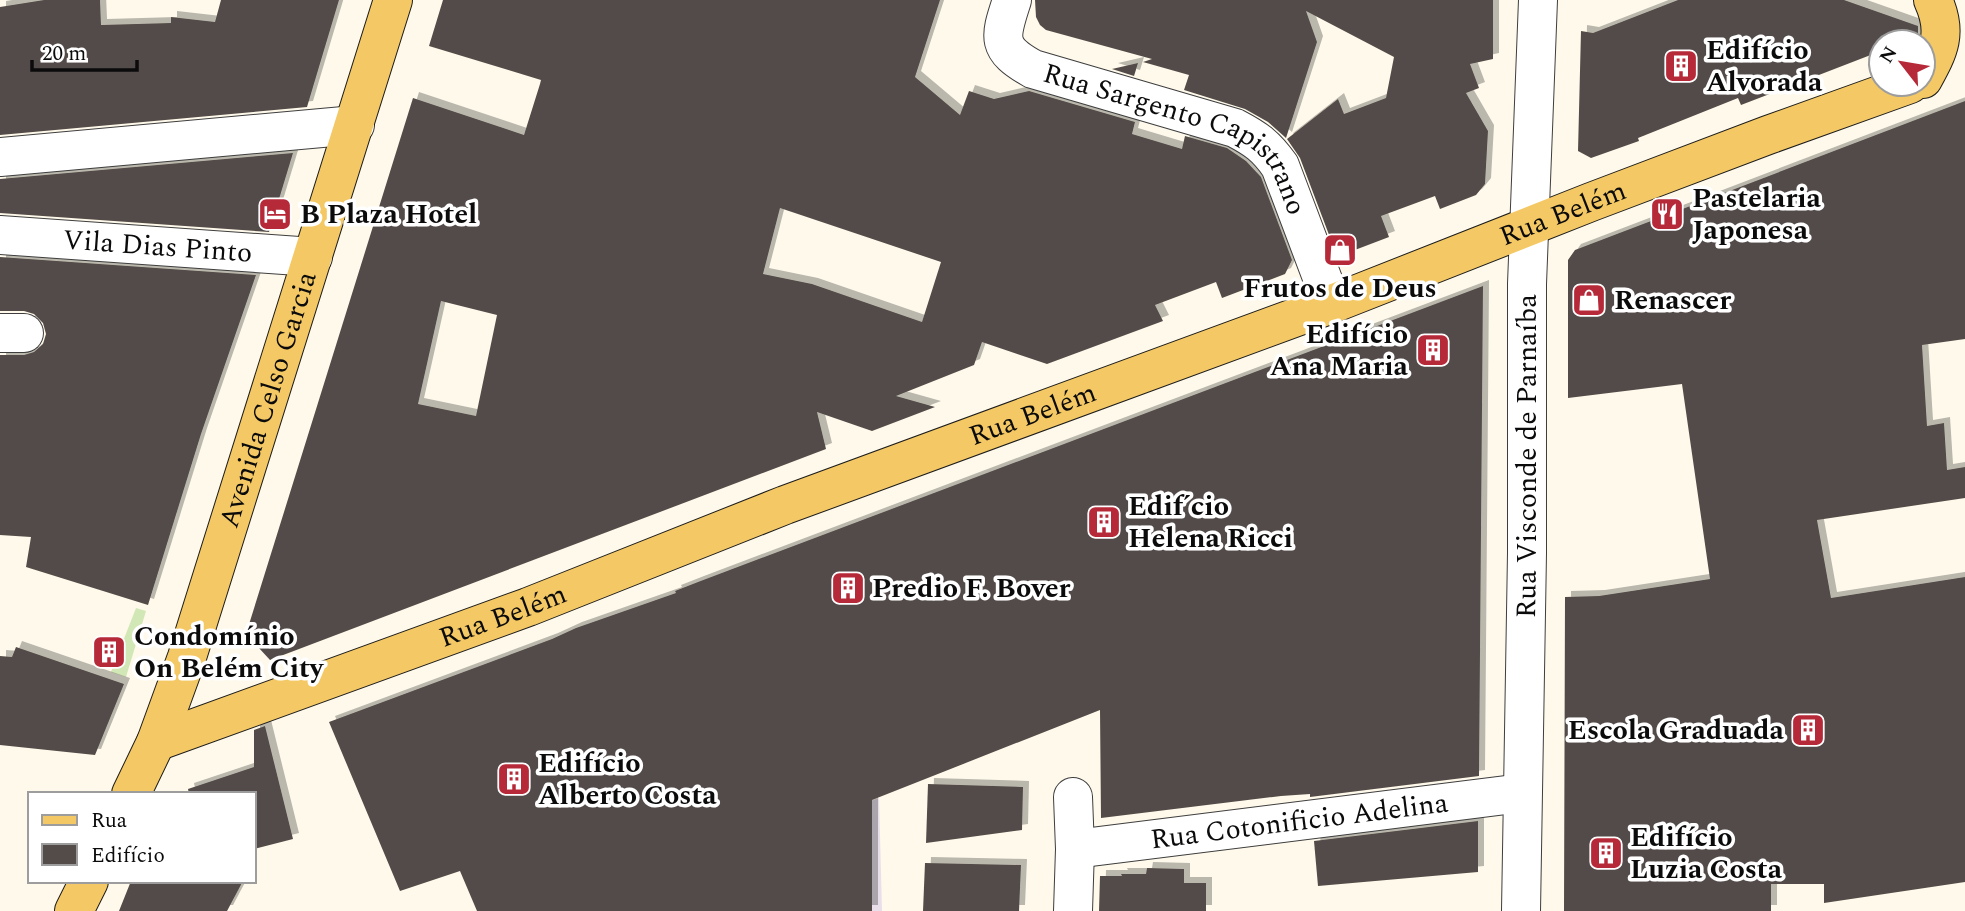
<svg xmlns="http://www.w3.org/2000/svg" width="1965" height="911" font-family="Spectral,serif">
	<defs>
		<filter id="shadow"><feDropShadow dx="6" dy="-6" stdDeviation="0" flood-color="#0004"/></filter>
	</defs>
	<rect width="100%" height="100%" fill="#fef9ea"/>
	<!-- industrial -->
	<path fill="#e8dfea" d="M879,798L882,911H821L825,818Z"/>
	<!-- green -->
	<path fill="#d2e7b6" d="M136,608L146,611L126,677L111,672Z"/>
	<!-- building -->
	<g fill="#534c48" fill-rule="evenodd" filter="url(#shadow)">
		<path d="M44,0H100L101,25L171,23V17L215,22L221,0H339L307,107L0,135V7Z"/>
		<path d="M443,0H940L915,77L960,115L969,91L994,99L1029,91L1135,122L1132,134L1182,149L1185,136L1227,148L1246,161L1261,177L1292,260L1285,274L1222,298L1216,282L1155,305L1163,321L1047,364L982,342L974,365L896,396L935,407L872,431L817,412L826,449L270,660L246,634L413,98L524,135L540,84L541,80L429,46ZM780,208L941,262L922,322L812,284L763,274ZM441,301L497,315L476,416L418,404Z"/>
		<path d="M1035,0H1493V59L1470,64L1479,88L1466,93L1488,131L1485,184L1476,195L1440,209L1435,196L1381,216L1389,237L1347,253L1334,248L1300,158L1287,139L1338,99L1344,114L1386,98L1394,57L1306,11L1317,42L1286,138L1268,122L1245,109L1184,90L1189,75L1143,62L1152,59L1046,30L1040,25L1036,17Z"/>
		<path d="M1678,0H1844L1918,26V37L1917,42H1881V51L1741,105L1738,98L1638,138L1639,141L1591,158L1578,151L1581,31L1593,33Z"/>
		<path d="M1138,63L1134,76L1112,69Z"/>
		<path d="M1965,101V339L1922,345L1927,426L1944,423L1947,470L1965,467V498L1817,520L1831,598L1965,577V882L1824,903V884H1771V911H1564L1565,597L1599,596L1710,579L1682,384L1568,398V260L1575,250Z"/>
		<path d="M293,153L269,232L0,213V179Z"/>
		<path d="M0,257L256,275L201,434L148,605L26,567L31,537L0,535V355H24L34,352L43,344L46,334L43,323L34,314L24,311H0Z"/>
		<path d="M1483,286L1479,776L1310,797V794L1281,796L1101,818L1100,710L872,800V911H477L460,871L400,891L329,722L552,639L576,628L676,593L675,591L698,582Z"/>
		<path d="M16,647L124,684L95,755L0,745V656L12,657Z"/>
		<path d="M265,726L293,839L254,849V794H189L188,789L254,767V730Z"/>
		<path d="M928,784L1023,787L1022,830L926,843Z"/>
		<path d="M1478,821V872L1318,886L1314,841Z"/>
		<path d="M925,863L1021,865L1019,911H923Z"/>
		<path d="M1147,868L1184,869V883H1206V911H1099L1100,876H1122L1121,874H1146Z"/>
		<path d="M131,881H243L227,911H119Z"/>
	</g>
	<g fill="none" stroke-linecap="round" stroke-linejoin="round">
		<!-- minor casing -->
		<g stroke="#3e3e3e" stroke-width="40">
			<g id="minor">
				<path id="s1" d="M1012,0C1000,37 995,48 1033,69L1235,128C1256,139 1266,146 1280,166L1332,304"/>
				<path d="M0,157L355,125"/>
				<path id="s2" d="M0,235L313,257"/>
				<path d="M0,333H24"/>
				<path id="s3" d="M1075,849L1522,793"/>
				<path d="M1073,911L1075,849L1073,797"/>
				<path id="s4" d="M1521,911L1527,553V284L1538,0"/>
			</g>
		</g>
		<!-- major casing -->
		<g stroke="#1c1c1c" stroke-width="40">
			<g id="major">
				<path d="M1923,79C1939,50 1948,33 1933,0"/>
				<path id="s5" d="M156,742L528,607L785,505L1332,304L1591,202L1768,135L1910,84"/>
				<path id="s6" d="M131,794L156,742L187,657L393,0"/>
				<path d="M74,911L89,881"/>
			</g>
		</g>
		<!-- minor -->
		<use href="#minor" stroke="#fff" stroke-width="38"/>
		<!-- major -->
		<use href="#major" stroke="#f4c864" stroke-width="38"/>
	</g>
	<!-- icons -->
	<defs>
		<g id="building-square" transform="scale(1.75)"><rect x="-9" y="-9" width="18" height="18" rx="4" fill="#b62938" stroke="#fff"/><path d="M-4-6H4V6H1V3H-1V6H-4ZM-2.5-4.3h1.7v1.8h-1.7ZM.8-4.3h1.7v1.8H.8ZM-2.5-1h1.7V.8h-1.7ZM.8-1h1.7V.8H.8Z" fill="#fff"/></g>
		<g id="hotel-square" transform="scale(1.75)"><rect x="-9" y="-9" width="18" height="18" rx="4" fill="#b62938" stroke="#fff"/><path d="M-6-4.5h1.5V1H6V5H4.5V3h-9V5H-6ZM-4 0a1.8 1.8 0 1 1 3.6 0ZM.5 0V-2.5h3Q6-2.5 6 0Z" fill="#fff"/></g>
		<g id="restaurant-square" transform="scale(1.75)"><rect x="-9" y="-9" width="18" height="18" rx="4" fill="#b62938" stroke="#fff"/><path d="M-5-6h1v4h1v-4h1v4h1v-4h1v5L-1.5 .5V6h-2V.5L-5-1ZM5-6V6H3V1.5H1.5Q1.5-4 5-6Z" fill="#fff"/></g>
		<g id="shop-square" transform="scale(1.75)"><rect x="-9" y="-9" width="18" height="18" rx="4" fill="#b62938" stroke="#fff"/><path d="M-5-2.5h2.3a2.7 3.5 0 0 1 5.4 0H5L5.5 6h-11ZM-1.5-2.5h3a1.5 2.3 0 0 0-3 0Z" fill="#fff"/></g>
	</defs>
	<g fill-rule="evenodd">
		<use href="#building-square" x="1681" y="66"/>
		<use href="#hotel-square" x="275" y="214"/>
		<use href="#restaurant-square" x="1667" y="214"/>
		<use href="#shop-square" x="1340" y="250"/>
		<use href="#shop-square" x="1589" y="300"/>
		<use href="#building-square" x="1433" y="350"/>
		<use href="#building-square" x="1104" y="522"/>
		<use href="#building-square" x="848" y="588"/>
		<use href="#building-square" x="109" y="652"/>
		<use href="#building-square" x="1808" y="730"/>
		<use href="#building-square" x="514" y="779"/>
		<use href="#building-square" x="1606" y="853"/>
	</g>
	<g text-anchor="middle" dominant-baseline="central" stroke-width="7" stroke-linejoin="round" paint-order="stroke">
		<!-- poi labels -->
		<g font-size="28" font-weight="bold" fill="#0b0b0b" stroke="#fff" text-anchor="start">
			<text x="1706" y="50">Edifício<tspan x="1706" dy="32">Alvorada</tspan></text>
			<text x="1692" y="198">Pastelaria<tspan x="1692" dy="32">Japonesa</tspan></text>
			<text x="300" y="214">B Plaza Hotel</text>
			<text x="1340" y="288" text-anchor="middle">Frutos de Deus</text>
			<text x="1614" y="300">Renascer</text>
			<text x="1408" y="334" text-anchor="end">Edifício<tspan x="1408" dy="32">Ana Maria</tspan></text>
			<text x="1128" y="506">Edif´cio<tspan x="1128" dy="32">Helena Ricci</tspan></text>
			<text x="872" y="588">Predio F. Bover</text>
			<text x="134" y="636">Condomínio<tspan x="134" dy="32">On Belém City</tspan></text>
			<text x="1784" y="730" text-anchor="end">Escola Graduada</text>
			<text x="538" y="763">Edifício<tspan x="538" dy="32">Alberto Costa</tspan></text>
			<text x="1630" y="837">Edifício<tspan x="1630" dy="32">Luzia Costa</tspan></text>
		</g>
		<!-- street labels -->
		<g font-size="28" fill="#0b0b0b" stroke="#fff">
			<text stroke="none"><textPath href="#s1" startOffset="250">Rua Sargento Capistrano</textPath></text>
			<text stroke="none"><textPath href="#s5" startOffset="1503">Rua Belém</textPath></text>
			<text stroke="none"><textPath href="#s2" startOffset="158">Vila Dias Pinto</textPath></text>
			<text stroke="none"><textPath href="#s6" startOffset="418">Avenida Celso Garcia</textPath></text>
			<text stroke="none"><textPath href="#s5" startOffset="936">Rua Belém</textPath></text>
			<text stroke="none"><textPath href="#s4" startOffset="455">Rua Visconde de Parnaíba</textPath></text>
			<text stroke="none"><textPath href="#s5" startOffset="369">Rua Belém</textPath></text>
			<text stroke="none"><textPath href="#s3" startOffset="226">Rua Cotonificio Adelina</textPath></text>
		</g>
	</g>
	<!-- legend -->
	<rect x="28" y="792" width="228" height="91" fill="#ffffff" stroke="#9d9d9d" stroke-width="2"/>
	<rect x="42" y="815" width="35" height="10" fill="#f4c864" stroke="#9d9d9d" stroke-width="2"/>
	<text x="91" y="827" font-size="21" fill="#0b0b0b">Rua</text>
	<rect x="42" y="844" width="35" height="21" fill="#534c48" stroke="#9d9d9d" stroke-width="2"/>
	<text x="91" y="862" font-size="21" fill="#0b0b0b">Edifício</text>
	<!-- north arrow -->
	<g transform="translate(1902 63) rotate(301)"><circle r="33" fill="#ffffff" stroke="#9d9d9d" stroke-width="2"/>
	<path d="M0-5L12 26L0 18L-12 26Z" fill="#b62938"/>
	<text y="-10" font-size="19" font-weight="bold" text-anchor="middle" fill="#0b0b0b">N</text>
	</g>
	<!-- scale -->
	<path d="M32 60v10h105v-10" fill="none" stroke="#0b0b0b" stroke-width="3.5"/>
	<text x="42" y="60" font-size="21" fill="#0b0b0b" stroke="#ffffff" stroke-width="5" paint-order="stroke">20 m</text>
</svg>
